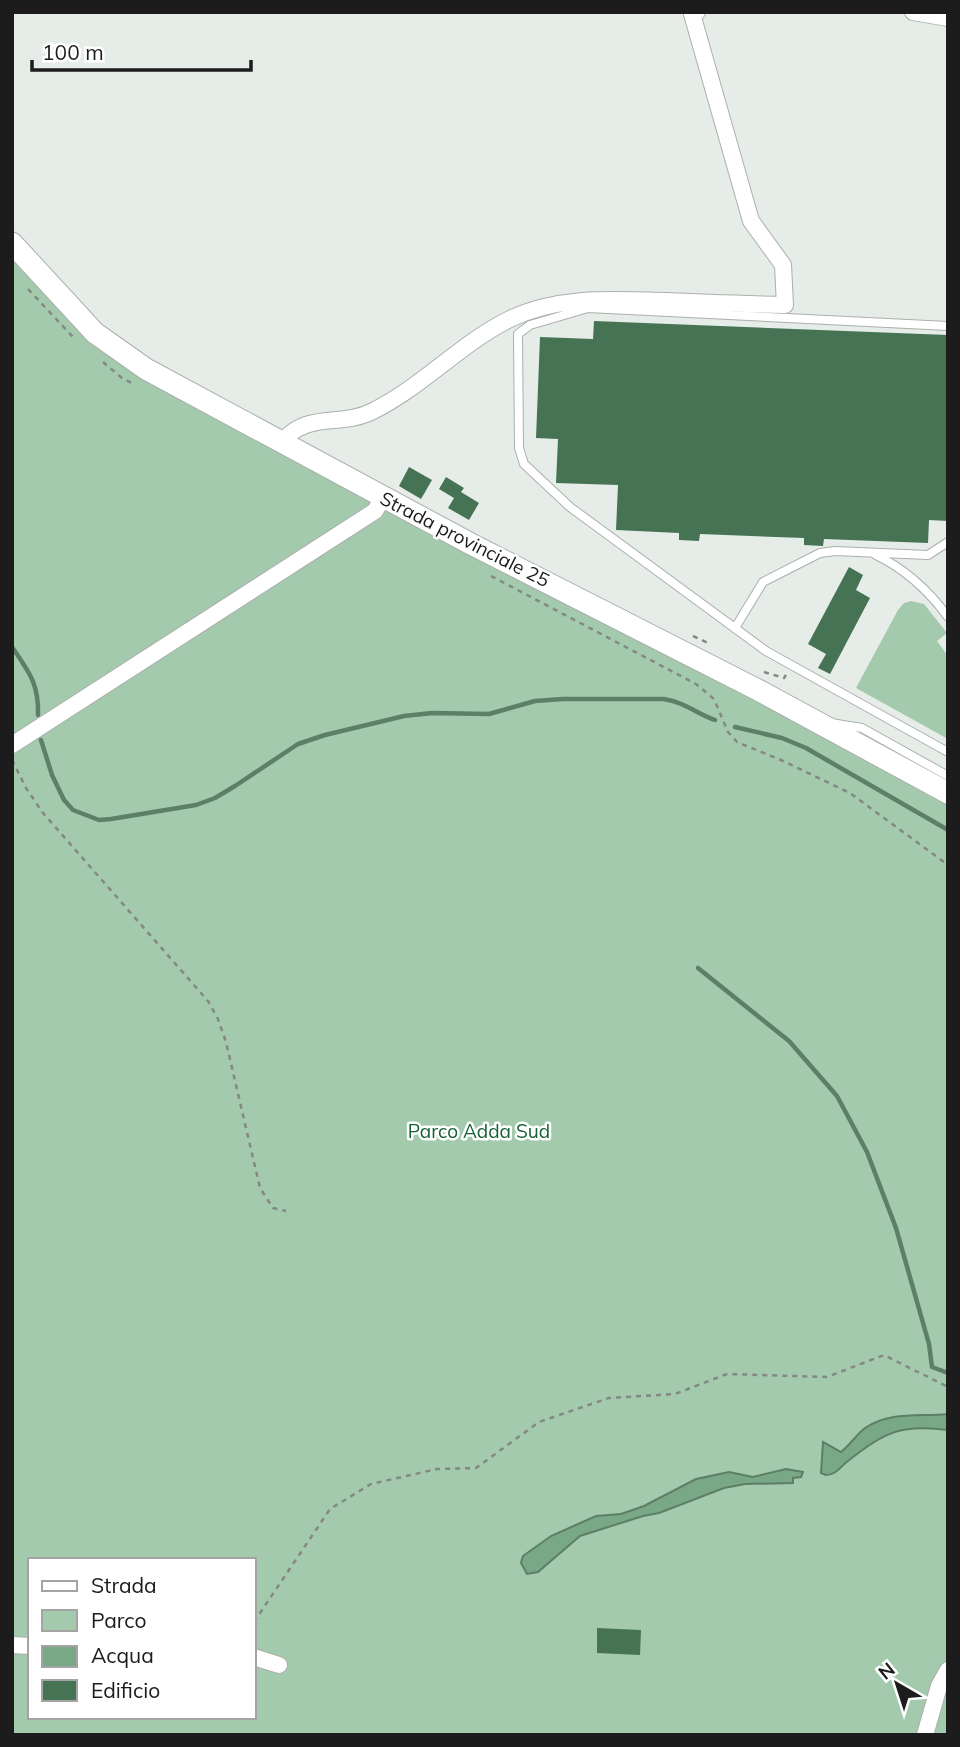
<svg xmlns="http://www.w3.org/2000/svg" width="960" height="1747" font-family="Mulish,sans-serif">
	<rect width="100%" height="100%" fill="#e6ece7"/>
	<!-- green -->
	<g fill="#a3caad" fill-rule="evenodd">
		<path d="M12,252L89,336L948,802V1735H12ZM30,1560H254V1717H30Z"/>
		<path d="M911,601L924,604L947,633L937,641L948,656V739L856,688L898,610L904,603Z"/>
	</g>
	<!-- water -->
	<g fill="#79a887" stroke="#5d7e67" stroke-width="2">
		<path d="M948,1414V1430C901,1424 884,1432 848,1461C840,1467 836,1475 826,1475L821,1473L823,1442L841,1452C850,1445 856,1435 865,1428C891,1411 919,1417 948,1414Z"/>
		<path d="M786,1469L803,1472L801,1477L793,1478V1483L745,1484L724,1488L659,1513L643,1516L580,1536L538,1572L527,1574L521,1563L523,1556L551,1536L596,1516L621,1514L644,1506L696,1479L729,1472L753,1477Z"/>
	</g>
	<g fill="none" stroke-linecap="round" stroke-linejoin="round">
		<!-- stream -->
		<g stroke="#5d7e67" stroke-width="4.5">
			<path d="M12,647C29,672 39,684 38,715"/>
			<path d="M735,727L782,738L806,748L948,830"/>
			<path d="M41,740L52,775L64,800L73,810L99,820L111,819L196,805L215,798L235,786L298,744L325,735L404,716L432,713L489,714L535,701L563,699H664C687,703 695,713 715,720"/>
			<path d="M698,968L789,1041L837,1096L867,1152L896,1228L929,1344L932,1367L948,1373"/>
		</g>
	</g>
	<!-- building -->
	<g fill="#467354">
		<path d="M594,321L948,335V521L929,520L928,543L824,539L823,546L804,545V538L700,534L699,541L679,540V533L616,530L618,485L556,483L558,439L536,438L540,337L593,339Z"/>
		<path d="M409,467L432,480L421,499L399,486Z"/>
		<path d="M446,477L464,488L461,492L479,503L469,520L448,508L454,498L439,489Z"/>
		<path d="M849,567L863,575L856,590L870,598L830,674L818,668L826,654L808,644Z"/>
		<path d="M597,1628L641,1630L640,1655L597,1653Z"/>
	</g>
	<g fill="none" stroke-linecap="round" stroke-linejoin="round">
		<!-- service casing -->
		<g stroke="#abb0ac" stroke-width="10">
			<g id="service">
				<path d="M948,326L588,308L530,325L518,334L519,448L524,464L570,507L766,651L948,752"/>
				<path d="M876,555C905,569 929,591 948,617"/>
				<path d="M735,628L763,582L820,553L835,551L928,555L948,542"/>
				<path d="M831,723L862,728L948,776"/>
			</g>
		</g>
		<!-- minor casing -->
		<g stroke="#abb0ac" stroke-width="18">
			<g id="minor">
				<path d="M913,12L948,18"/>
				<path d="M281,443C308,410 340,428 373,411C423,386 461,343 510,319C559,295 615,300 667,301C707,303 746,304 785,305L783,265L751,221L692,14L697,12"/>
				<path d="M12,745L375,511L383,498"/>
				<path d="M12,1645L30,1646"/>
				<path d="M254,1657L279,1665"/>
				<path d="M925,1735L939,1686L948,1670"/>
			</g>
		</g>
		<!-- tertiary casing -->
		<g stroke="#abb0ac" stroke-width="23">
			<path id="tertiary" d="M12,243L95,333L146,369L471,544L760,691L948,793"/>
		</g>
		<!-- path -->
		<g stroke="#848885" stroke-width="2.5" stroke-dasharray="5 5" stroke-linecap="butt">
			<path d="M28,289L73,337"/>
			<path d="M103,362L122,378L134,384"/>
			<path d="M491,576L696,684L714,699L728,732L737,742L781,760L850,793L948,865"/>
			<path d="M693,636L708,643"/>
			<path d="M764,672L784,678L786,675"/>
			<path d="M12,760L26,788L43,813L208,1001L218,1019L226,1042L260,1188L273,1208L286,1211"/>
			<path d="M254,1622L330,1509L371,1484L437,1469L476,1468L539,1422L609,1398L675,1394L727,1374L827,1377L884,1355L948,1387"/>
		</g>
		<!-- service -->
		<use href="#service" stroke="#fff" stroke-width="8"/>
		<!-- minor -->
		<use href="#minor" stroke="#fff" stroke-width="16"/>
		<!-- tertiary -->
		<use href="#tertiary" stroke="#fff" stroke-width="21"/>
	</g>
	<g text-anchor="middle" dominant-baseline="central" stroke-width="5" stroke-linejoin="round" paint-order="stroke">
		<!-- street labels -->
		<g font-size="19" fill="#1b1c1b" stroke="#fff">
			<text transform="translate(465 539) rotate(27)">Strada provinciale 25</text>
		</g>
		<!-- park labels -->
		<g font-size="19" fill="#166135" stroke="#fff">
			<text x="479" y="1131">Parco Adda Sud</text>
		</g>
	</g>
	<!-- border -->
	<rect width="960" height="1747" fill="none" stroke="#1b1c1b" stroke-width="28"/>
	<!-- legend -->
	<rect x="28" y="1558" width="228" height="161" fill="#ffffff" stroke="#a4a4a4" stroke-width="2"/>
	<rect x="42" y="1581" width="35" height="10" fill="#ffffff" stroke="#a4a4a4" stroke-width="2"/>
	<text x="91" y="1593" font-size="21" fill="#1b1c1b">Strada</text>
	<rect x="42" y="1610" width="35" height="21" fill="#a3caad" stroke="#a4a4a4" stroke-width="2"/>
	<text x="91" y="1628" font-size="21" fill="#1b1c1b">Parco</text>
	<rect x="42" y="1646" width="35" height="21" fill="#79a887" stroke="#a4a4a4" stroke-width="2"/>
	<text x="91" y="1663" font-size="21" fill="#1b1c1b">Acqua</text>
	<rect x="42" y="1680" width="35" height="21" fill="#467354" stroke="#a4a4a4" stroke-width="2"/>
	<text x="91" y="1698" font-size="21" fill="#1b1c1b">Edificio</text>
	<!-- north arrow -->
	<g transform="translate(897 1684) rotate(321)" stroke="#ffffff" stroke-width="5" paint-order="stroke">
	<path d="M0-5L12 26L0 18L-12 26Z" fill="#1b1c1b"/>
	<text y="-10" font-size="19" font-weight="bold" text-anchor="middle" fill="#1b1c1b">N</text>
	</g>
	<!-- scale -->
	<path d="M32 60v10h219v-10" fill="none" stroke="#1b1c1b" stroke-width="3.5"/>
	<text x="42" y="60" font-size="21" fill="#1b1c1b" stroke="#ffffff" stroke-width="5" paint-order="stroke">100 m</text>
</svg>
